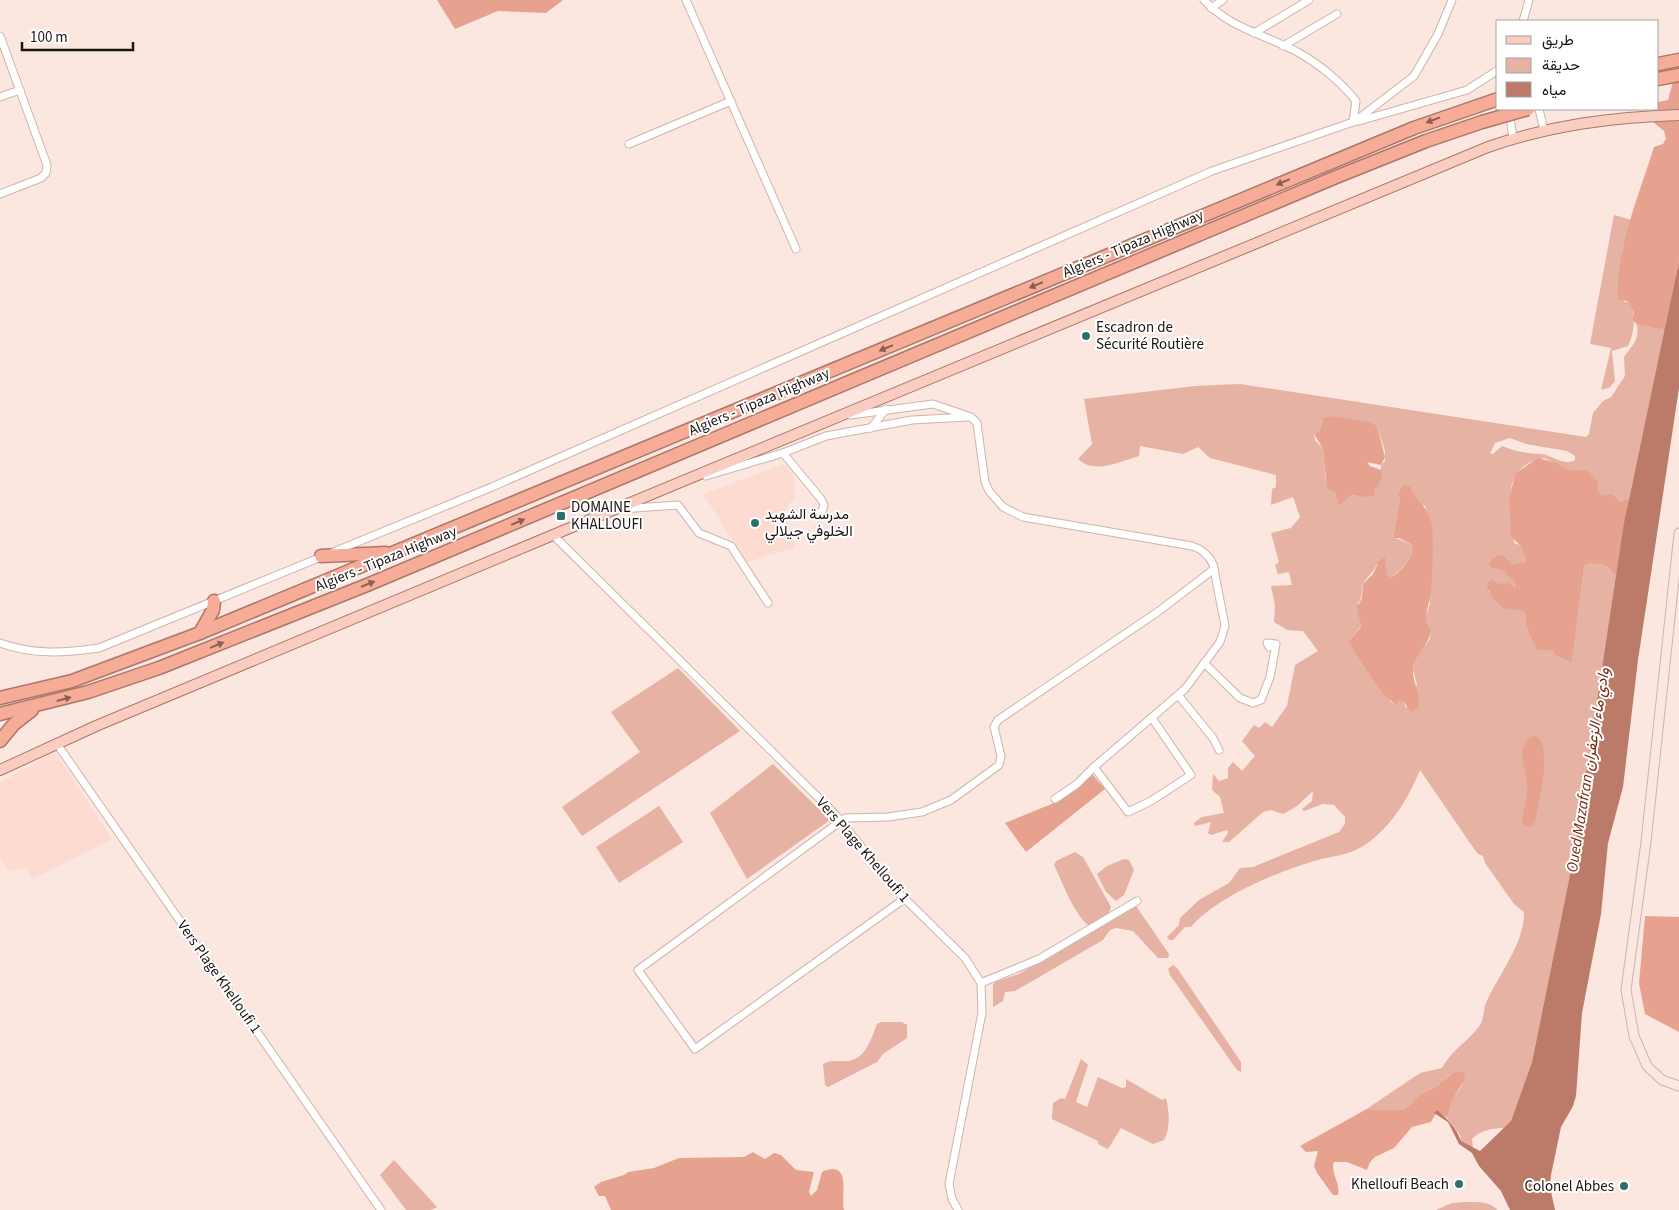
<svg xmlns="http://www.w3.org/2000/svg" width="1679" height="1210" font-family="'Source Sans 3',Vazirmatn,sans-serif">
	<rect width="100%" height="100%" fill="#fce6e0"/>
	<!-- built -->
	<g fill="#fddbd0">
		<path d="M784,464L794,478L795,496L785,511L795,547L747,562L703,494Z"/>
		<path d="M55,752L112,839L32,879L27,867L9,872L0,859V783Z"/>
	</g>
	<!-- green -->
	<g fill="#e5b2a3" fill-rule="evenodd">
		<path d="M1614,215L1632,220L1622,251L1624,302H1629C1637,313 1634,335 1628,346L1612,351L1615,381L1609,388L1601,390L1611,348L1590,344Z"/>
		<path d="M1637,325L1665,330L1629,498L1620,502L1612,493L1602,495L1587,470L1566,469L1544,458C1500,466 1509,509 1514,543L1520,545L1526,561L1512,564L1504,555L1492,568L1503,571L1516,584L1515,589L1488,591L1503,606L1522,610L1526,614L1525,623L1536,648L1553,651L1572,661L1584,568L1586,564C1601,563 1608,564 1616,577L1572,865L1532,1062L1511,1121L1505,1128C1494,1128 1480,1130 1472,1139L1473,1148L1461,1141L1460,1135L1447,1118L1452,1101L1463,1084L1452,1074L1434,1088L1422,1093L1404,1110H1365L1420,1073L1442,1068C1451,1050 1469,1041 1480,1025C1484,1019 1483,1010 1486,1003C1498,975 1525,943 1524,912L1514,904L1485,863L1483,856L1478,854L1470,843L1420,770C1408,799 1392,826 1365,845C1351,855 1330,856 1314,861C1275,873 1218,896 1191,927H1185L1173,940H1169L1167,937L1179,925L1180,918L1199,900L1229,883L1240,868L1253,867L1339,832L1345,824V817L1334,805L1323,804L1304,811L1302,809L1312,801L1313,791L1297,806L1283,814L1271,810L1263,812L1229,842H1222L1228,833L1227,830L1211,835L1208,833L1211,822L1195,826L1194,823L1202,817L1224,813L1220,797L1212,790L1213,774L1219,781L1228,778V768L1233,762L1242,771L1255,756L1242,741L1254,725L1259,728L1265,722L1272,727L1287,706L1295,665L1318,651L1303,631L1287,630L1274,622L1275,605L1271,586L1292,585L1289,572L1278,574L1275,565L1279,562L1271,533L1291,528L1300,517L1293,497L1271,505L1272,489L1276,487V475L1210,458L1198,447L1183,454L1140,446L1139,456C1120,461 1095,475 1078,459L1092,444L1084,399L1195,386L1240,384L1586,437L1589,434L1593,413L1603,401L1611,397L1625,376L1624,357C1631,346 1640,340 1637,325ZM1331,416L1377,426L1385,451V461L1381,465C1381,483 1374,501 1352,495L1341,505L1337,503L1335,492L1326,482L1323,449L1315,440L1314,434L1320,430L1324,417ZM1510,438L1526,444L1567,451L1575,456V460C1565,467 1552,455 1541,454C1525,453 1517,452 1502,446L1493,454L1490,453L1495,443ZM1411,487L1418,503L1425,506L1433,548L1430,604L1425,618L1427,625L1431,630L1430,639L1416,657L1413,669L1417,685L1406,708L1403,701H1399L1396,705L1391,702L1348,642L1361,626L1358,603C1364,596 1360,589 1364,582C1368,576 1374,572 1377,564L1385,566L1387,574L1391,577C1400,573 1415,554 1412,545L1393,537L1400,497Z"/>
		<path d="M678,668L740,731L582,836L562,807L640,752L611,712Z"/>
		<path d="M773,764L830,820L747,879L710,813Z"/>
		<path d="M659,806L683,842L619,883L596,847Z"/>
		<path d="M1075,852L1083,857L1111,907L1109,913L1089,926C1072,911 1064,885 1054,865L1056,861Z"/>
		<path d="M1124,859L1129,860L1134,870L1124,895L1116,901L1106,892L1097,874L1107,866Z"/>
		<path d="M1136,906L1169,954L1168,958H1158L1133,931L1116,928L1110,930L1103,940L1015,991L1005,992L1003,1001L993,1007V985L995,982L1019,974Z"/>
		<path d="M1173,965L1177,968L1241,1062V1072L1237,1070L1170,975L1168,969Z"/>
		<path d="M881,1022H902L907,1025V1038L883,1054L877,1062L828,1087L825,1085L823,1064C830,1060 834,1061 842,1061C865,1063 870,1041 877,1024Z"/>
		<path d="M1081,1059L1088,1065L1076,1102L1087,1107L1098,1077L1122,1088L1126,1087V1079L1162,1100L1166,1098C1169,1112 1171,1127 1164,1140L1153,1144L1121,1128L1108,1149L1098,1144V1141L1052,1119L1053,1103L1061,1098L1065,1099Z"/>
		<path d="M394,1160L437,1207L431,1210H406L380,1175Z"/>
		<path d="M1466,1202C1476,1202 1491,1201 1497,1210H1436L1452,1203Z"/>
	</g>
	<!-- forest -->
	<g fill="#e6a28e">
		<path d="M437,0H563L546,13L498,11L455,29Z"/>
		<path d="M1679,78V260L1665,330L1637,325L1633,320L1634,313L1629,302L1618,299C1616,247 1639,196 1654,147L1663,144L1666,139L1664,131L1653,122V109H1658V102L1668,100L1672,85Z"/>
		<path d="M1331,416L1366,421L1377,426L1385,457L1381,465L1367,462L1370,466L1381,470C1384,478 1379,484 1374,490L1375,495L1363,497L1352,495L1341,505L1337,503L1335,492L1327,488L1323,449L1314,434L1320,430L1324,417Z"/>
		<path d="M1538,458L1556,463L1566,469L1587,470L1597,481L1598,489L1602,495L1612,493L1620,502L1629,498L1616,577C1608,564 1601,563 1586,564L1584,568L1572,662L1557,656L1553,651L1536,649L1525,623L1526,614C1520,607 1515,610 1507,609C1499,607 1488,593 1487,585L1491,579L1499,584L1509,583L1515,588L1516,584L1503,571L1492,568L1489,565C1492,558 1496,555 1504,555L1512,564L1526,561L1520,545L1511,537L1509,497L1516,473Z"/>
		<path d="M1403,485L1411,487C1415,499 1424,504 1429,516C1436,530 1432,576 1431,593C1430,606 1420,620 1431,629C1430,645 1415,653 1413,669C1412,683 1422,694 1418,708L1411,712L1403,701H1399L1396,705L1383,694L1348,642L1361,627L1357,607L1362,598L1363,584L1373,574L1379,561L1385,557L1387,574L1391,577C1400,574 1415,554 1412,545L1399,538H1393L1400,497L1398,494Z"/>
		<path d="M1534,736L1539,738C1551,755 1539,801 1535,822L1531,827H1526L1522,822C1523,810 1528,798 1527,787C1527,772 1513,744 1534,736Z"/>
		<path d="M1092,774L1105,789L1026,852L1005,823L1054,803Z"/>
		<path d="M1645,916L1679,917V1032L1645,1014L1639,983Z"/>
		<path d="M1460,1071L1464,1073L1465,1079L1452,1101L1447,1118L1437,1111L1431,1122L1412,1127L1394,1148L1375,1157L1370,1162L1367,1170L1347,1162H1334C1330,1173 1341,1183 1338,1195H1333L1317,1173L1314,1166L1318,1151L1306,1152L1300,1146L1365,1110H1404L1422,1093L1434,1088L1452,1074Z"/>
		<path d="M753,1152L765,1159L774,1153L781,1155L796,1170L814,1172L809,1192L811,1196L817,1190L822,1172C853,1158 840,1198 844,1210H611L605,1196H599L594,1187L601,1182L624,1175L628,1172L654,1168L679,1158L744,1157Z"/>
	</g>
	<!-- water -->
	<path fill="#bc7b68" d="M1679,261V388L1638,660L1623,787L1608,843L1601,914L1582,1013L1576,1096L1573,1106L1561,1127L1551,1175L1550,1187L1555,1210H1510L1501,1191L1479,1166L1472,1153L1459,1144L1448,1122L1434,1113L1437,1110C1449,1120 1456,1128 1461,1141L1480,1151L1511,1121L1532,1062L1572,865L1624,523Z"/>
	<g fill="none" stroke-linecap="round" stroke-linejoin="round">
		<!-- street casing -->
		<g stroke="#cdb4ac" stroke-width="9">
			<g id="street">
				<path d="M686,0L796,249"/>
				<path d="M1211,8L1223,0"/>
				<path d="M1523,21L1529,0"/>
				<path d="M1254,33L1309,0"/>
				<path d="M0,36L47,165L46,173L41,178L0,194"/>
				<path d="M1283,46L1337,14"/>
				<path d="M0,97L20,90"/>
				<path d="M1539,109L1544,130"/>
				<path d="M1509,111L1513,138"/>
				<path d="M1359,121L1467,90L1498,70"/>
				<path d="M1354,122L1414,76L1438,34L1452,0"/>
				<path d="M629,144L731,101"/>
				<path d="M850,415L933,404L971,417L977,423L985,482L989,491L1003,507L1023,517L1192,546C1202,549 1208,554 1213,564L1225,626L1220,642L1185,689L1094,767"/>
				<path d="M871,428L886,409"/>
				<path d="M783,453L821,499L824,505L822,511L816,514"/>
				<path d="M706,476L783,453L826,436L912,420L968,417"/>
				<path d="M620,509L678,505L699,533L731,546L768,603"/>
				<path d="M553,535L835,814L898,892L965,958L981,983L982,1013L949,1184L952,1199L958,1210"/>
				<path d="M0,643C33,655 64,653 99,648L492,487L1212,171L1353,122L1356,101C1342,83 1320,65 1301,54C1268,35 1230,29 1204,0"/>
				<path d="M1204,663L1240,698L1253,703L1261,700L1270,677L1276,644L1267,643L1269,647"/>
				<path d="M1178,695L1213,738L1219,750"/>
				<path d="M57,744L381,1210"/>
				<path d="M1055,799L1077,784L1094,767L1128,812L1151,801L1191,775L1152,718"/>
				<path d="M904,899L695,1049L638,970L845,818L888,817L922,812L951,800L999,765L1001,756L994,727L998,720L1159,611L1214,569"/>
				<path d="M981,983L1039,959L1137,901"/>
			</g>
		</g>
		<!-- secondary casing -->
		<g stroke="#cdb4ac" stroke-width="11">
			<path id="secondary" d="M1679,533L1646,842L1626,990L1634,1036L1647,1066L1662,1080L1679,1086"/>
		</g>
		<!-- primary casing -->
		<g stroke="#aa7768" stroke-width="12">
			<path id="primary" d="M0,770L96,726L553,535L1488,147C1551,125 1613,117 1679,115"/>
		</g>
		<!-- highway casing -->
		<g stroke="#aa7768" stroke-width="15">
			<g id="highway">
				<path d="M1658,64L1679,60"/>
				<path d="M1658,79L1679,75"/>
				<path d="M321,556L386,553"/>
				<path d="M200,633L213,610L214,601"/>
				<path d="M0,698L72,681L200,633L1414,128L1498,99"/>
				<path d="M0,714L88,692L159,668L367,585L1336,177L1426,141L1482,122"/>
				<path d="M0,741L14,724L32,710"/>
			</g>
		</g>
		<!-- street -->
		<use href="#street" stroke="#fff" stroke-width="7"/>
		<!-- secondary -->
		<use href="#secondary" stroke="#fce6e0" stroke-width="9"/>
		<!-- primary -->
		<use href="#primary" stroke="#facdc1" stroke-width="10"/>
		<!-- highway -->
		<use href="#highway" stroke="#f6ac97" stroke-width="12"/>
		<!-- highway-bridge casing -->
		<g stroke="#aa7768" stroke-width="15" stroke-linecap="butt">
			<path id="highway-bridge" d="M1482,122L1528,109"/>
		</g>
		<!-- highway-bridge -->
		<use href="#highway-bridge" stroke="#f6ac97" stroke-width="12"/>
	</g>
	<!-- one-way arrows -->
	<defs><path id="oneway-solid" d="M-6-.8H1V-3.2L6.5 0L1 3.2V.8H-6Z" transform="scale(1.25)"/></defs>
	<g fill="#896054">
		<use href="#oneway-solid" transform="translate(1433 120) rotate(159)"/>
		<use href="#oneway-solid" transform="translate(1283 182) rotate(157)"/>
		<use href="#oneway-solid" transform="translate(1036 285) rotate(157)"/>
		<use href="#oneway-solid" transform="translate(886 348) rotate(157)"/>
		<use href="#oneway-solid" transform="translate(518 522) rotate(-23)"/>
		<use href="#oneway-solid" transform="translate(368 584) rotate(-22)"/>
		<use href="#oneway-solid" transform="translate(217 645) rotate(-22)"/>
		<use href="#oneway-solid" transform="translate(64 699) rotate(-15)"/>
	</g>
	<!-- markers -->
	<g fill="#2a726c" stroke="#fff" stroke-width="2">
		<circle cx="1086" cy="336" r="5"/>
		<rect x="556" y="511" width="10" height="10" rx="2.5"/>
		<circle cx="755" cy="523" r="5"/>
		<circle cx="1459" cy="1184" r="5"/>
		<circle cx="1624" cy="1186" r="5"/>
	</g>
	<g text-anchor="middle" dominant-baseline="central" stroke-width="4" stroke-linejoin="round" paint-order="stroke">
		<!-- street labels -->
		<g font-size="15" fill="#1c1411" stroke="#fff">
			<text transform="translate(1133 244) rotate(-23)">Algiers - Tipaza Highway</text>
			<text transform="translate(759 402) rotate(-23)">Algiers - Tipaza Highway</text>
			<text transform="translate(386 559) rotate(-22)">Algiers - Tipaza Highway</text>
			<text transform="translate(863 850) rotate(49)">Vers Plage Khelloufi 1</text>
			<text transform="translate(219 977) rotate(55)">Vers Plage Khelloufi 1</text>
		</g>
		<!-- poi labels -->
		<g font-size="15" fill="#1c1411" stroke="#fff" text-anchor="start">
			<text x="1096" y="327">Escadron de<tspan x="1096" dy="17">Sécurité Routière</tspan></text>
			<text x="571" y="507">DOMAINE<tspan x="571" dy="17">KHALLOUFI</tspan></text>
			<text x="765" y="514">مدرسة الشهيد<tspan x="765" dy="17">الخلوفي جيلالي</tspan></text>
			<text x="1449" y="1184" text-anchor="end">Khelloufi Beach</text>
			<text x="1614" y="1186" text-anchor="end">Colonel Abbes</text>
		</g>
		<!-- water labels -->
		<g font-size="16" font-style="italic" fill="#7a2b12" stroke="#fff">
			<text transform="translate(1588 770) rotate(-81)">Oued Mazafran وادي ماء الزعفران</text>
		</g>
	</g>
	<!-- legend -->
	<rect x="1496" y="20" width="162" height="90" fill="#ffffff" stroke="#a4a1a0"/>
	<rect x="1506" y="36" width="25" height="8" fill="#facdc1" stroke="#a4a1a0"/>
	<text x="1542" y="45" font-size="15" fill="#1c1411">طريق</text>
	<rect x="1506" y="58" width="25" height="15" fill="#e5b2a3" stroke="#a4a1a0"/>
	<text x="1542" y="70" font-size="15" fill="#1c1411">حديقة</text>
	<rect x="1506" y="82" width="25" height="15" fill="#bc7b68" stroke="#a4a1a0"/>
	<text x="1542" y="95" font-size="15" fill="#1c1411">مياه</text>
	<!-- scale -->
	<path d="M22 42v8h111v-8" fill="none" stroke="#1c1411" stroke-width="2.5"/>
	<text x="30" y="42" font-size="15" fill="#1c1411" stroke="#ffffff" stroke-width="4" paint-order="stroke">100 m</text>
</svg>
